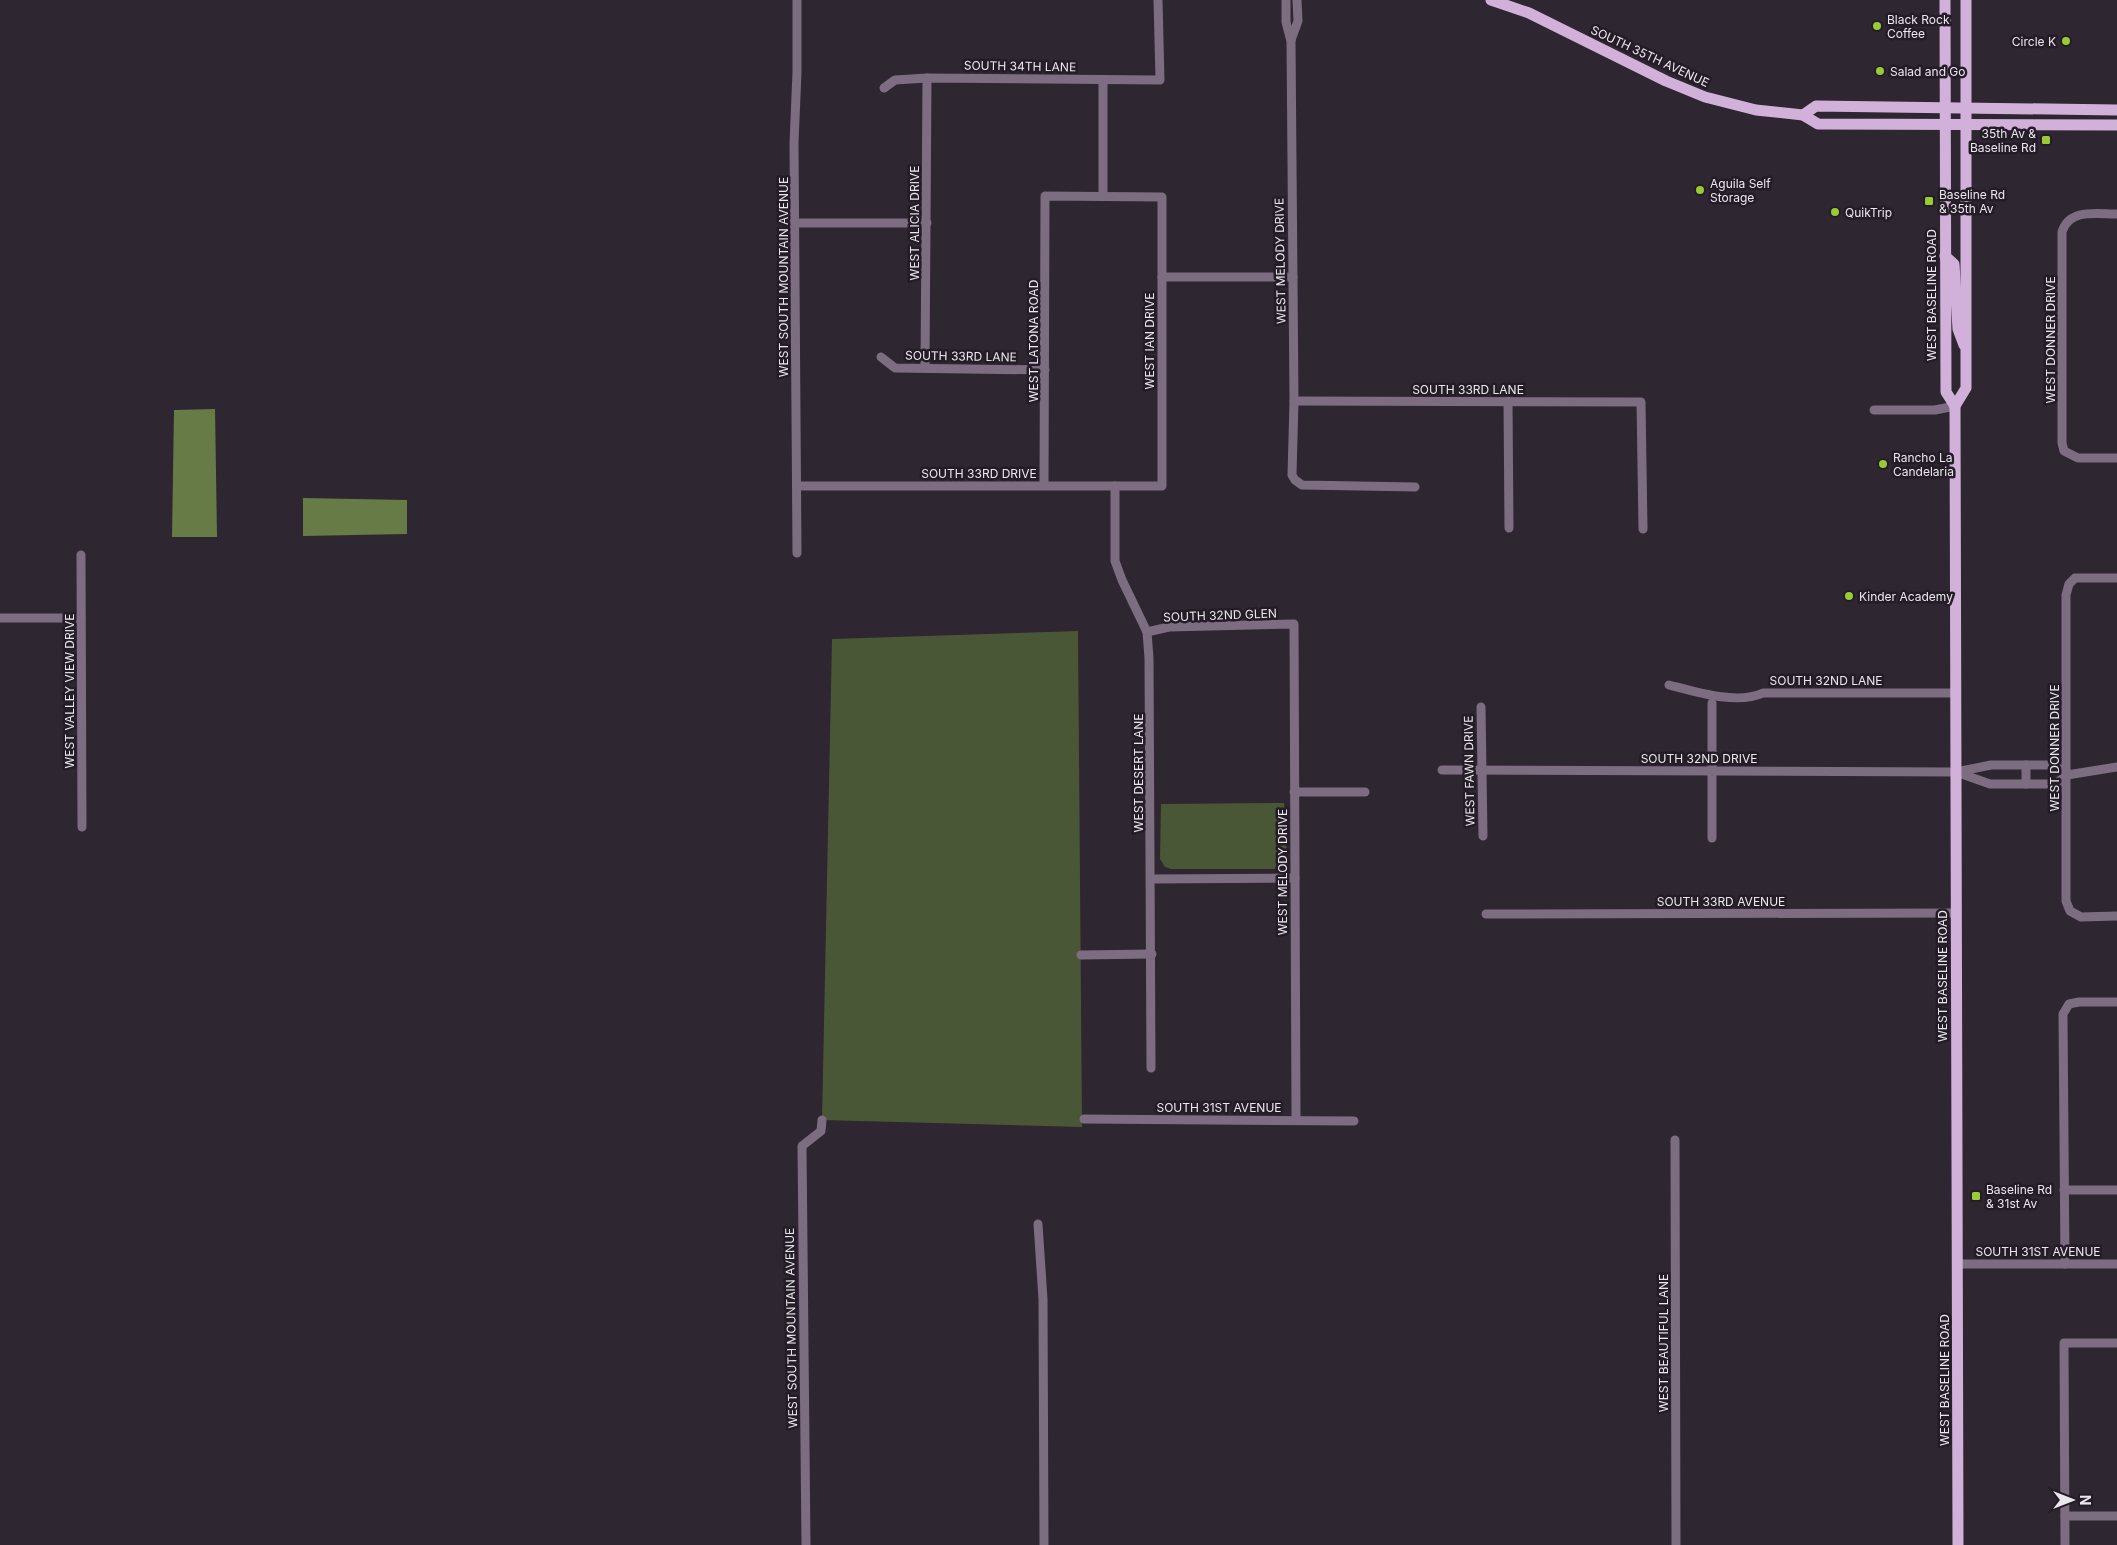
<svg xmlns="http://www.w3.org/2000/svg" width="2117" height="1545" font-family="Inter,sans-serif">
	<rect width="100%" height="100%" fill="#2e2630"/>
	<!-- green -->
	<g fill="#495736">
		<path d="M1078,631L1082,1127L822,1120L832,639Z"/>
		<path d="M1284,803L1287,856L1275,869H1171L1165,867L1160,859L1161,804Z"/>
	</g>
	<!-- water -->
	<g fill="#677b47">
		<path d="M215,409L217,537H172L174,410Z"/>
		<path d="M303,498L407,500V534L303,536Z"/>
	</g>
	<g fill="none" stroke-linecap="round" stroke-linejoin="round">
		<!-- minor -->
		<g stroke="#7c6d81" stroke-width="9">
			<path d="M797,0V72L794,143L797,553"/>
			<path d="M1286,0V22L1291,41L1294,401L1292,475L1295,480L1302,485L1415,487"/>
			<path d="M1291,40L1298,21L1297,0"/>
			<path d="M1103,80V196"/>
			<path d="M884,88L895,80L927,78L1160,80L1158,0"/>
			<path d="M2117,214C2097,214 2069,208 2062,232V443L2064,451L2078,458H2117"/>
			<path d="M795,223H927"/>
			<path d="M1162,277H1293"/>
			<path d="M881,357L895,368L1045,370"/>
			<path d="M925,368L927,78"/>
			<path d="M1294,401L1641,402L1643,529"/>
			<path d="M1508,401L1509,528"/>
			<path d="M1874,410H1935L1955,406"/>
			<path d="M797,486H1162V197L1045,196L1044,486"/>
			<path d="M1115,486V561L1122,580L1147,632L1149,658L1151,1068"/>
			<path d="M81,555L82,827"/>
			<path d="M2117,578H2075L2069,584L2066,595V901L2070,911L2081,917L2117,916"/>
			<path d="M0,618H81"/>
			<path d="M1147,632L1169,627L1294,624L1296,1120"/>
			<path d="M1669,685C1696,692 1737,705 1763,693H1955"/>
			<path d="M1712,703V838"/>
			<path d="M1481,707L1483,836"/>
			<path d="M2026,765V784"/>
			<path d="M1442,770L1956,772L1991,765H2054L2067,775"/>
			<path d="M1956,772L1990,784H2055L2067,775L2117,767"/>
			<path d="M1294,792H1365"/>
			<path d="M1151,879L1295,878"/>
			<path d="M1486,914L1956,913"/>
			<path d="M1081,955L1152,954"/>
			<path d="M1084,1119L1354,1121"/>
			<path d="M1675,1140L1676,1545"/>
			<path d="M2064,1190H2117"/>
			<path d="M1038,1224L1043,1299L1044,1545"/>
			<path d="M1958,1264H2117"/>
			<path d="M2065,1264L2063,1014L2069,1004L2079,1002H2117"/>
			<path d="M2065,1516H2117"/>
			<path d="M806,1545L802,1146L821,1131L822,1120"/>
			<path d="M2065,1545L2064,1343H2117"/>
		</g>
		<!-- major -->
		<g stroke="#d1b1da" stroke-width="11">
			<path d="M1491,0L1529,13L1666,81L1705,97L1756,110L1803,115L1818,124L2117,125"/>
			<path d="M1945,0L1946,392L1955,406"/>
			<path d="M1803,115L1816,106L2117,110"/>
			<path d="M1945,256L1954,264L1958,329L1964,345"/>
			<path d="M1958,1545L1955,406L1966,388V0"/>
		</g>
	</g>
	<!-- markers -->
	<g fill="#9acb35" stroke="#241c26" stroke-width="2">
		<circle cx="1877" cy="26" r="5"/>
		<circle cx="2066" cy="41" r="5"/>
		<circle cx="1880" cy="71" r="5"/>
		<rect x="2041" y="135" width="10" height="10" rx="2.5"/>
		<circle cx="1700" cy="190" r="5"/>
		<rect x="1924" y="196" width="10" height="10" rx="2.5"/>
		<circle cx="1835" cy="212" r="5"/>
		<circle cx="1883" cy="464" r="5"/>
		<circle cx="1849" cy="596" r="5"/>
		<rect x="1971" y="1191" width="10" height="10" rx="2.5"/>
	</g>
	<g text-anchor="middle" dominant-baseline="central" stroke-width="5" stroke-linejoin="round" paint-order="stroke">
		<!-- poi labels -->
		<g font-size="12" fill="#ece7ee" stroke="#241c26" text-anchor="start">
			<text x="1887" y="19">Black Rock<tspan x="1887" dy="14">Coffee</tspan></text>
			<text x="2056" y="41" text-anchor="end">Circle K</text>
			<text x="1890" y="71">Salad and Go</text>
			<text x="2036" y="133" text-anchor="end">35th Av &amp;<tspan x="2036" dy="14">Baseline Rd</tspan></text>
			<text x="1710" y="183">Aguila Self<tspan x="1710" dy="14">Storage</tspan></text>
			<text x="1939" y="194">Baseline Rd<tspan x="1939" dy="14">&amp; 35th Av</tspan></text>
			<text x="1845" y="212">QuikTrip</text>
			<text x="1893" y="457">Rancho La<tspan x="1893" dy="14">Candelaria</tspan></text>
			<text x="1859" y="596">Kinder Academy</text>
			<text x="1986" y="1189">Baseline Rd<tspan x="1986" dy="14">&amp; 31st Av</tspan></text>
		</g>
		<!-- street labels -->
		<g font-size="12" fill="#ece7ee" stroke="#241c26">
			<text transform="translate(1650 56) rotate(25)">SOUTH 35TH AVENUE</text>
			<text transform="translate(1020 66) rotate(1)">SOUTH 34TH LANE</text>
			<text transform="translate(914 223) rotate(-90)">WEST ALICIA DRIVE</text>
			<text transform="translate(1280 261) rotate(-91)">WEST MELODY DRIVE</text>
			<text transform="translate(783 277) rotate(-90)">WEST SOUTH MOUNTAIN AVENUE</text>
			<text transform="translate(1931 295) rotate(-90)">WEST BASELINE ROAD</text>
			<text transform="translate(2050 340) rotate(-90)">WEST DONNER DRIVE</text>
			<text transform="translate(1033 341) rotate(-90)">WEST LATONA ROAD</text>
			<text transform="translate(1149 341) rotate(-90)">WEST IAN DRIVE</text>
			<text transform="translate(961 356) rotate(1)">SOUTH 33RD LANE</text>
			<text x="1468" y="389">SOUTH 33RD LANE</text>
			<text x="979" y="473">SOUTH 33RD DRIVE</text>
			<text transform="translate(1220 615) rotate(-2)">SOUTH 32ND GLEN</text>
			<text x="1826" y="680">SOUTH 32ND LANE</text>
			<text transform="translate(69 691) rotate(-90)">WEST VALLEY VIEW DRIVE</text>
			<text transform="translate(2054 748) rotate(-90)">WEST DONNER DRIVE</text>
			<text x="1699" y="758">SOUTH 32ND DRIVE</text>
			<text transform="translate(1469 771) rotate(-91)">WEST FAWN DRIVE</text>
			<text transform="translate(1138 773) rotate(-90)">WEST DESERT LANE</text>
			<text transform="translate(1282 872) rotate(-90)">WEST MELODY DRIVE</text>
			<text x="1721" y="901">SOUTH 33RD AVENUE</text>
			<text transform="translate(1942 976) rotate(-90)">WEST BASELINE ROAD</text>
			<text x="1219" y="1107">SOUTH 31ST AVENUE</text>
			<text x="2038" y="1251">SOUTH 31ST AVENUE</text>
			<text transform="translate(791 1328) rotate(-91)">WEST SOUTH MOUNTAIN AVENUE</text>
			<text transform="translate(1663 1343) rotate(-90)">WEST BEAUTIFUL LANE</text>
			<text transform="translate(1944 1380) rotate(-90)">WEST BASELINE ROAD</text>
		</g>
	</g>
	<!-- north arrow -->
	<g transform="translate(2072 1500) rotate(90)" stroke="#241c26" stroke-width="4" paint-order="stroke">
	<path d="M0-4L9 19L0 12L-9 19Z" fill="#ece7ee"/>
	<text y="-8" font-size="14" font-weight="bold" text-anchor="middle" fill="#ece7ee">N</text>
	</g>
</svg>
